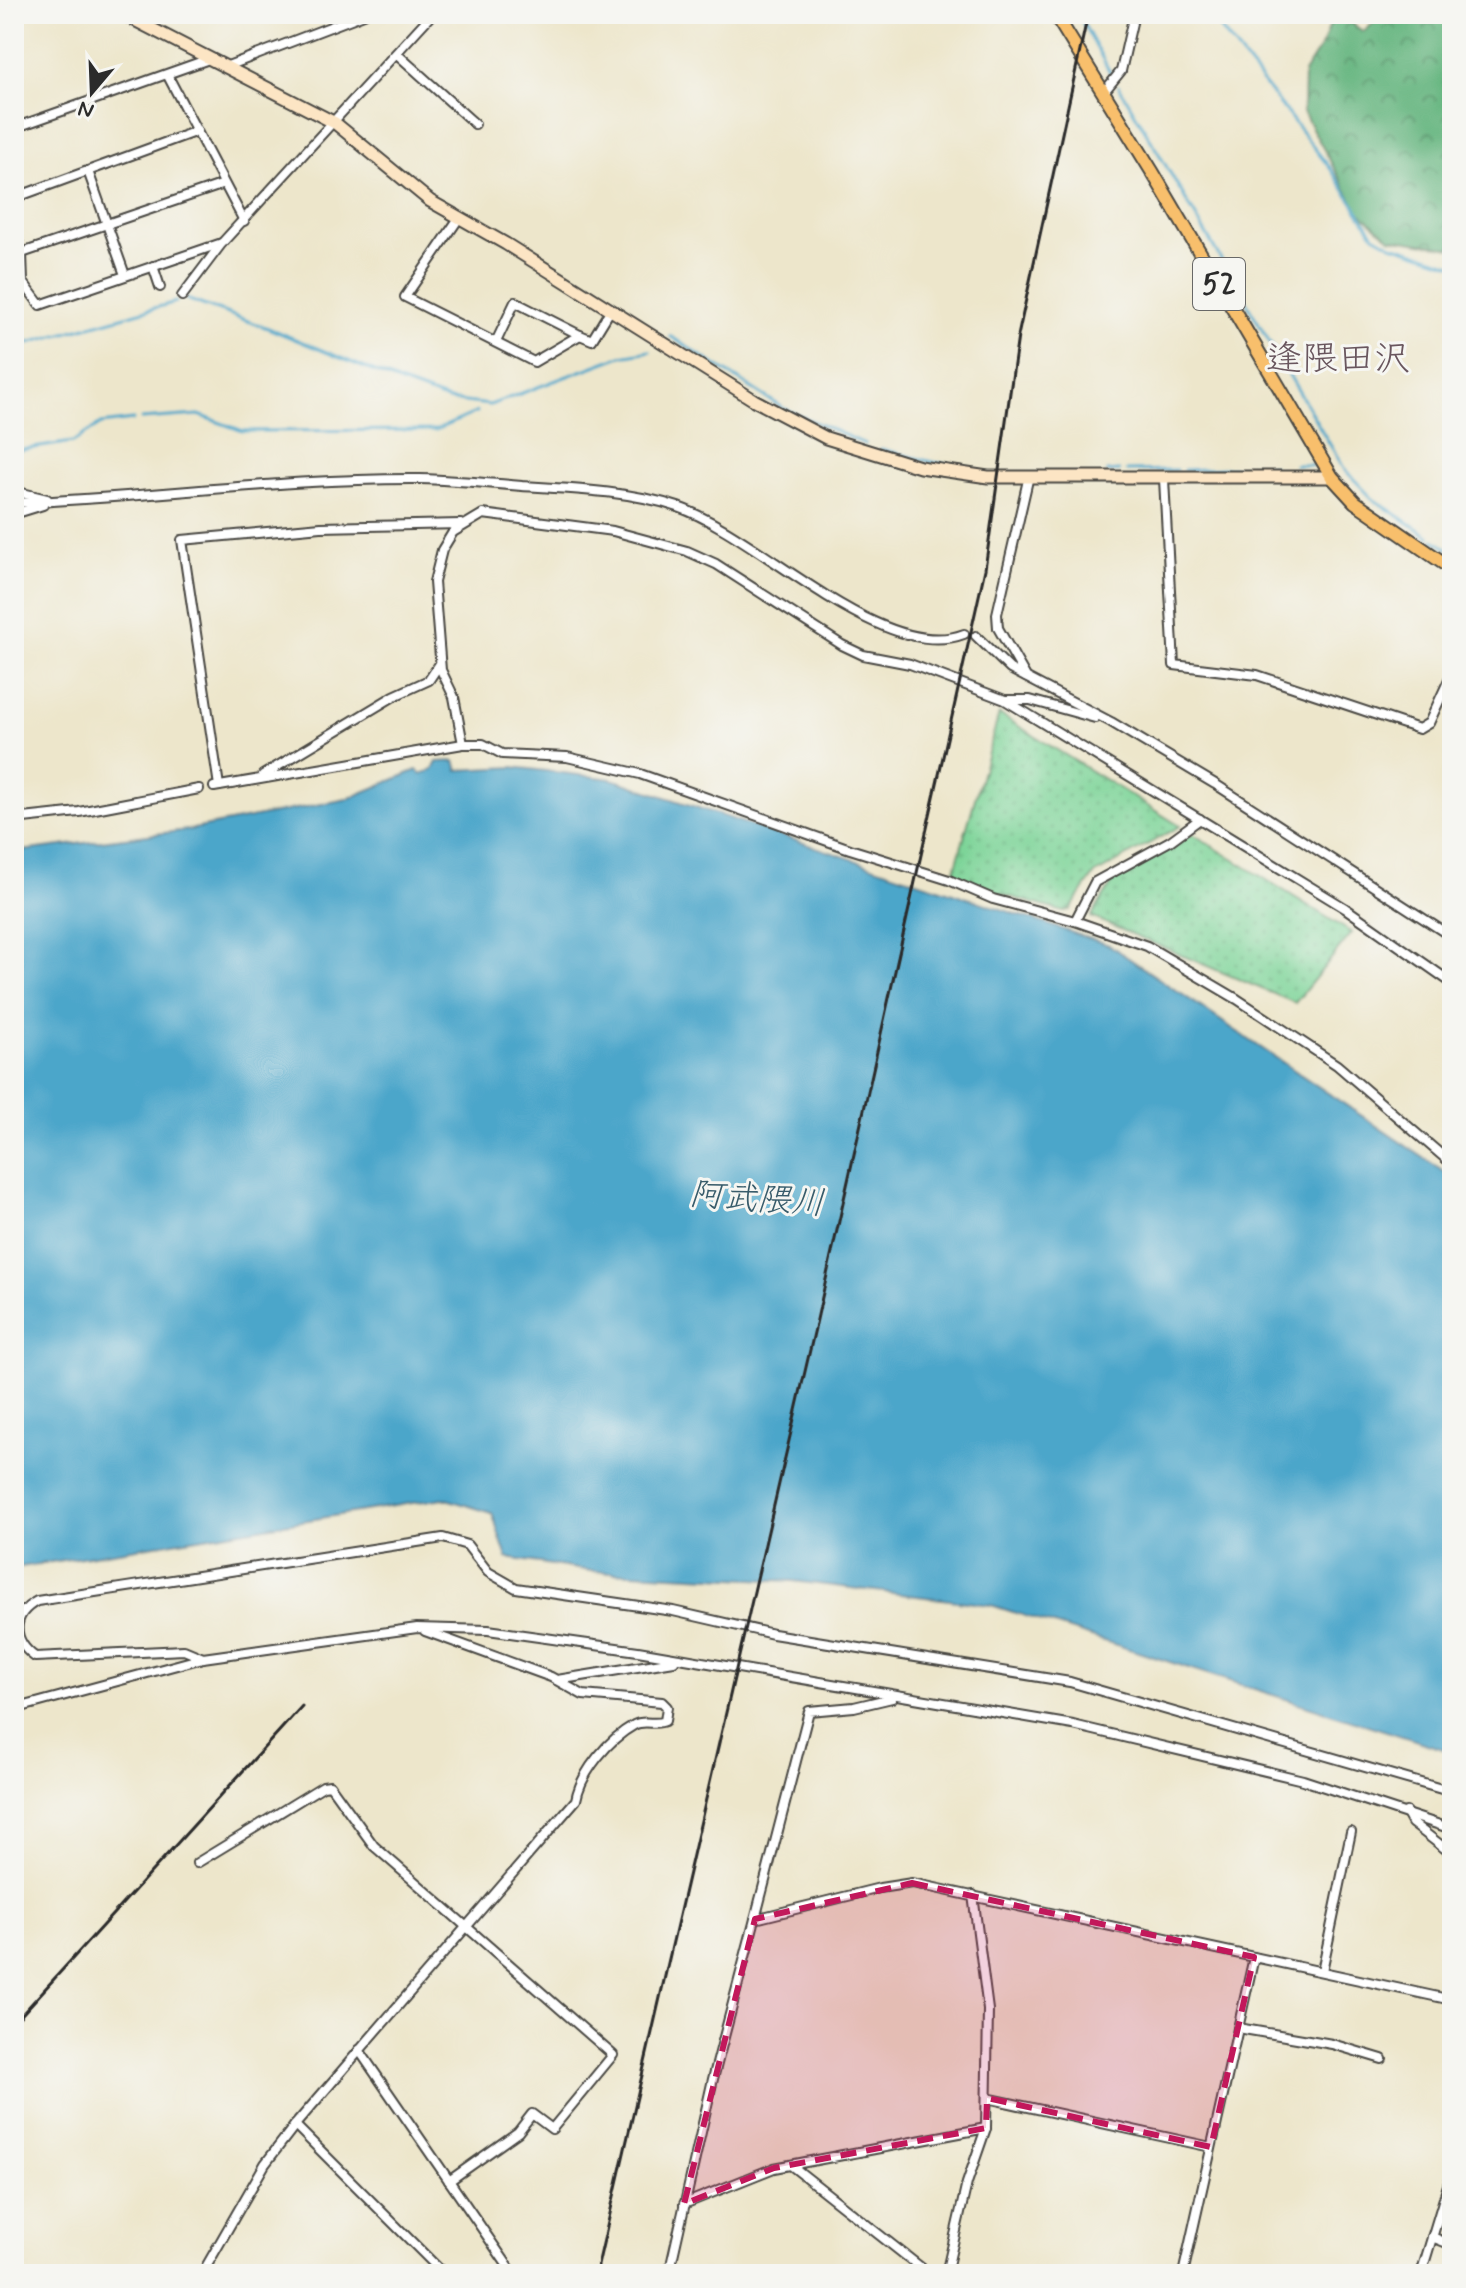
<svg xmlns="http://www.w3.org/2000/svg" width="1466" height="2288" font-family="Mynerve,'Klee One',sans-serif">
	<defs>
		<pattern id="grass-dots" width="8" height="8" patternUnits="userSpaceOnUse" patternTransform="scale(2)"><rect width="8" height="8" fill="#7dd498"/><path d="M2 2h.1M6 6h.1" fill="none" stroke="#6cb683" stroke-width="1.8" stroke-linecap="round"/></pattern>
		<pattern id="forest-crowns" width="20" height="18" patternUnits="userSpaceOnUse" patternTransform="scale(2)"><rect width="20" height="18" fill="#66b680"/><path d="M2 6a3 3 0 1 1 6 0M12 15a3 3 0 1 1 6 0" fill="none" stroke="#549469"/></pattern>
	</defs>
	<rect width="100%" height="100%" fill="#f6f6f2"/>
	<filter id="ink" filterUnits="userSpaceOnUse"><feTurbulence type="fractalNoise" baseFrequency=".0125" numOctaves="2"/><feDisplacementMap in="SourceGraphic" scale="16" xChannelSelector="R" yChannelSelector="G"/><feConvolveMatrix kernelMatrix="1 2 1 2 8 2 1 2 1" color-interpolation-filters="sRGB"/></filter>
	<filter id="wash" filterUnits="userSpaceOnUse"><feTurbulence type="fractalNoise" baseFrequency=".006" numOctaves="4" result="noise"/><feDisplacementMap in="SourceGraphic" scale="32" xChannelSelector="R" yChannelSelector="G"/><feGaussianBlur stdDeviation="1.8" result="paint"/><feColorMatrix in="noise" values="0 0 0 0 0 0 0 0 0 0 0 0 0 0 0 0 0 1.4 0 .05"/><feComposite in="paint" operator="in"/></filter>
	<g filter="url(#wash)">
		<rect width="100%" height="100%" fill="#ede6cb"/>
		<!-- grass -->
		<g fill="url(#grass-dots)" stroke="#548062" stroke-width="2">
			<path d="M999,714L1180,826L1094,875L1070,910L1064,912L994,892L954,873Z"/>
			<path d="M1193,834L1352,933L1295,1003L1091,917L1114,880Z"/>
		</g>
		<!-- forest -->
		<path fill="url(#forest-crowns)" stroke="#487056" stroke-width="2" d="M1334,14H1341L1363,32L1384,14H1452V248L1390,238L1358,211L1303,112L1304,73L1323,43Z"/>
		<!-- water -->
		<path fill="#4ca6ca" stroke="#3c687a" stroke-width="2" d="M455,761L458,770L513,767L612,779L1109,945L1452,1177V1752L991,1605L793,1581L591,1571L507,1558L492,1513L443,1498L14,1568V852L188,830L347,799L417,770L421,774L433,770L437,762Z"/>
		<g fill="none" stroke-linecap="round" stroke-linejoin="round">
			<!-- stream -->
			<g stroke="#4ca6ca" stroke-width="3">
				<path d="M1078,14L1111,74"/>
				<path d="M1209,14L1330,168L1374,235L1392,245L1452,264"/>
				<path d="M1119,86L1345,470L1373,499L1430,537"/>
				<path d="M186,299L268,328L404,384L448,400L490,405L621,356L650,351"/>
				<path d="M670,336L783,408L865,444"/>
				<path d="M14,338L29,343L176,302"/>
				<path d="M141,419L199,415L243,431L436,430L477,412"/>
				<path d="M881,449L932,462L967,467"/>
				<path d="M14,451L73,442L101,424L133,420"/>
				<path d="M1295,465H1314"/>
				<path d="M1184,470L1273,466"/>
				<path d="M1127,471L1176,470"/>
				<path d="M1107,472L1119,471"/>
				<path d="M1434,540L1452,551"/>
			</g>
		</g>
	</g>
	<g filter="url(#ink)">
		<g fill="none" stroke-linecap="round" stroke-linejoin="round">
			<!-- street casing -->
			<g stroke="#484743" stroke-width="12">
				<g id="street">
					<path d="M541,16L542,14"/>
					<path d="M397,54L475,124"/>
					<path d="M225,67L364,14"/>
					<path d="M168,76L244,221"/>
					<path d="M1103,93L1121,71L1134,14"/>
					<path d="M14,128L209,59"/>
					<path d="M88,171L125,275"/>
					<path d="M14,198L197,131"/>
					<path d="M459,218L405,297L534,362L580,335L592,340L611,309"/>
					<path d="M14,230L22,253L23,282L40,305L222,243"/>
					<path d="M22,253L224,184"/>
					<path d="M153,266L160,287"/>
					<path d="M182,296L222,243L432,14"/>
					<path d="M496,342L515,302L580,335"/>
					<path d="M1164,479L1174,665L1257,675L1419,729L1429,723L1452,673"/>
					<path d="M14,491L47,499"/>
					<path d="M14,503C149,498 284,478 420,479C454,480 488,483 522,486C573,489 630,491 678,507C758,534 883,665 964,634"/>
					<path d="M14,514L43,505"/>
					<path d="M976,636L1010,669L1111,722L1215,784L1452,937"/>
					<path d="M1026,677L998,628L997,614L1028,480"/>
					<path d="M1007,700H1030L1095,718"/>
					<path d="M463,744L454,697L441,670L434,582L442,550L453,532L483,514L613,531L687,551L716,564L842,645L863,655L910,664L1005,700L1345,908L1452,983"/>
					<path d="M263,775L394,696L429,680L439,665"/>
					<path d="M219,786L182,540L321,527L461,524"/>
					<path d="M214,787L463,744H483L502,754L567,757L640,774L850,849L949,880L993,899L1075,921L1147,946L1237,999L1337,1065L1452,1164"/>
					<path d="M14,819L79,812L199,789"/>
					<path d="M1075,921L1095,882L1170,841L1200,819"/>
					<path d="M203,1658L184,1650L35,1657C12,1640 11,1615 37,1601L443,1538L467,1545L488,1572L516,1588L673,1611L773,1634L1070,1682L1452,1792"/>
					<path d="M557,1680L674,1661"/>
					<path d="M14,1709L203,1658L417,1628L488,1630L638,1651L1073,1725L1303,1780L1452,1829"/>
					<path d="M1406,1812L1412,1823L1452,1854"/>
					<path d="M197,1863L323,1786L330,1785L374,1846L613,2055L552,2129L532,2114L518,2132L449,2181"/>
					<path d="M755,1919L809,1711L854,1707L892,1698"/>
					<path d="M1322,1971L1351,1832"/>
					<path d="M1238,2028L1332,2044L1382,2059"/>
					<path d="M359,2050L512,2272L509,2274"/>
					<path d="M987,2098L1211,2147"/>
					<path d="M295,2125L444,2274"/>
					<path d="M792,2166L929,2274"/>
					<path d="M684,2204L774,2168L986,2128"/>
					<path d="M1432,2237L1452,2245"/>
					<path d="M202,2274L265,2164L295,2125L576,1800C581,1772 609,1739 634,1725C644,1719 655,1726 665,1721L667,1707L662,1702L583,1695L551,1677L425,1631"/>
					<path d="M669,2274L713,2079L755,1919L880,1888L912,1883L1452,2000"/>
					<path d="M946,2274L967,2183L986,2128L988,2010L973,1895"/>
					<path d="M1183,2274L1254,1957"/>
					<path d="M1421,2274L1452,2172"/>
				</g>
			</g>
			<!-- secondary casing -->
			<g stroke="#484743" stroke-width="15">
				<path id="secondary" d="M123,14L335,123L430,201L506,244L754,400L826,438L920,467L988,477H1332"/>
			</g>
			<!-- primary casing -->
			<g stroke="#484743" stroke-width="16">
				<path id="primary" d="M1055,14L1153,173L1332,477L1355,502L1452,569"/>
			</g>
			<!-- street -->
			<use href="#street" stroke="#fff" stroke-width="8"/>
			<!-- secondary -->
			<use href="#secondary" stroke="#fce5c4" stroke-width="11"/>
			<!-- primary -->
			<use href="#primary" stroke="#f8bf6c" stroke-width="12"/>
			<!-- rail -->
			<g stroke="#2b2b2b" stroke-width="3">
				<path d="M14,2023L302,1706"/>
				<path d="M596,2274L816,1324L985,569L1018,336L1088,14"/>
			</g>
		</g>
	</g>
	<!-- marked area -->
	<path fill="#c2185b" fill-opacity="0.2" stroke="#c2185b" stroke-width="6" stroke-dasharray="16 10" stroke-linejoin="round" d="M912,1883L1254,1957L1211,2147L987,2098L986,2128L774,2168L684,2204L755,1919Z"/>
	<g text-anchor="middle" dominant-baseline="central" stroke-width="6" stroke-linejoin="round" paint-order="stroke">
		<!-- shield labels -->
		<rect fill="#f6f6f2" stroke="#686867" stroke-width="2" x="1193" y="258" width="52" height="52" rx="6"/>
		<g font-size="30" font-weight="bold" fill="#2b2b2b">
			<text x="1219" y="284">52</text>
		</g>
		<!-- water labels -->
		<g font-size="34" font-style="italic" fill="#385c6b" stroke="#f6f6f2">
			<text transform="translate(757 1200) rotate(4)">阿武隈川</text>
		</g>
		<!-- quarter labels -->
		<g font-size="36" fill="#69565e" stroke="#f6f6f2">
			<text x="1338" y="360">逢隈田沢</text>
		</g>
	</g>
	<!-- margin -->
	<rect width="1466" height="2288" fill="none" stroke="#f6f6f2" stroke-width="48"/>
	<!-- north arrow -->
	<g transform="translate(92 92) rotate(199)" stroke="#f6f6f2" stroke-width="6" paint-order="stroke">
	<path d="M0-6L14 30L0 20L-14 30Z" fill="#2b2b2b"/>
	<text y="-12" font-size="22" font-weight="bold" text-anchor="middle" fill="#2b2b2b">N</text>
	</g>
</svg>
